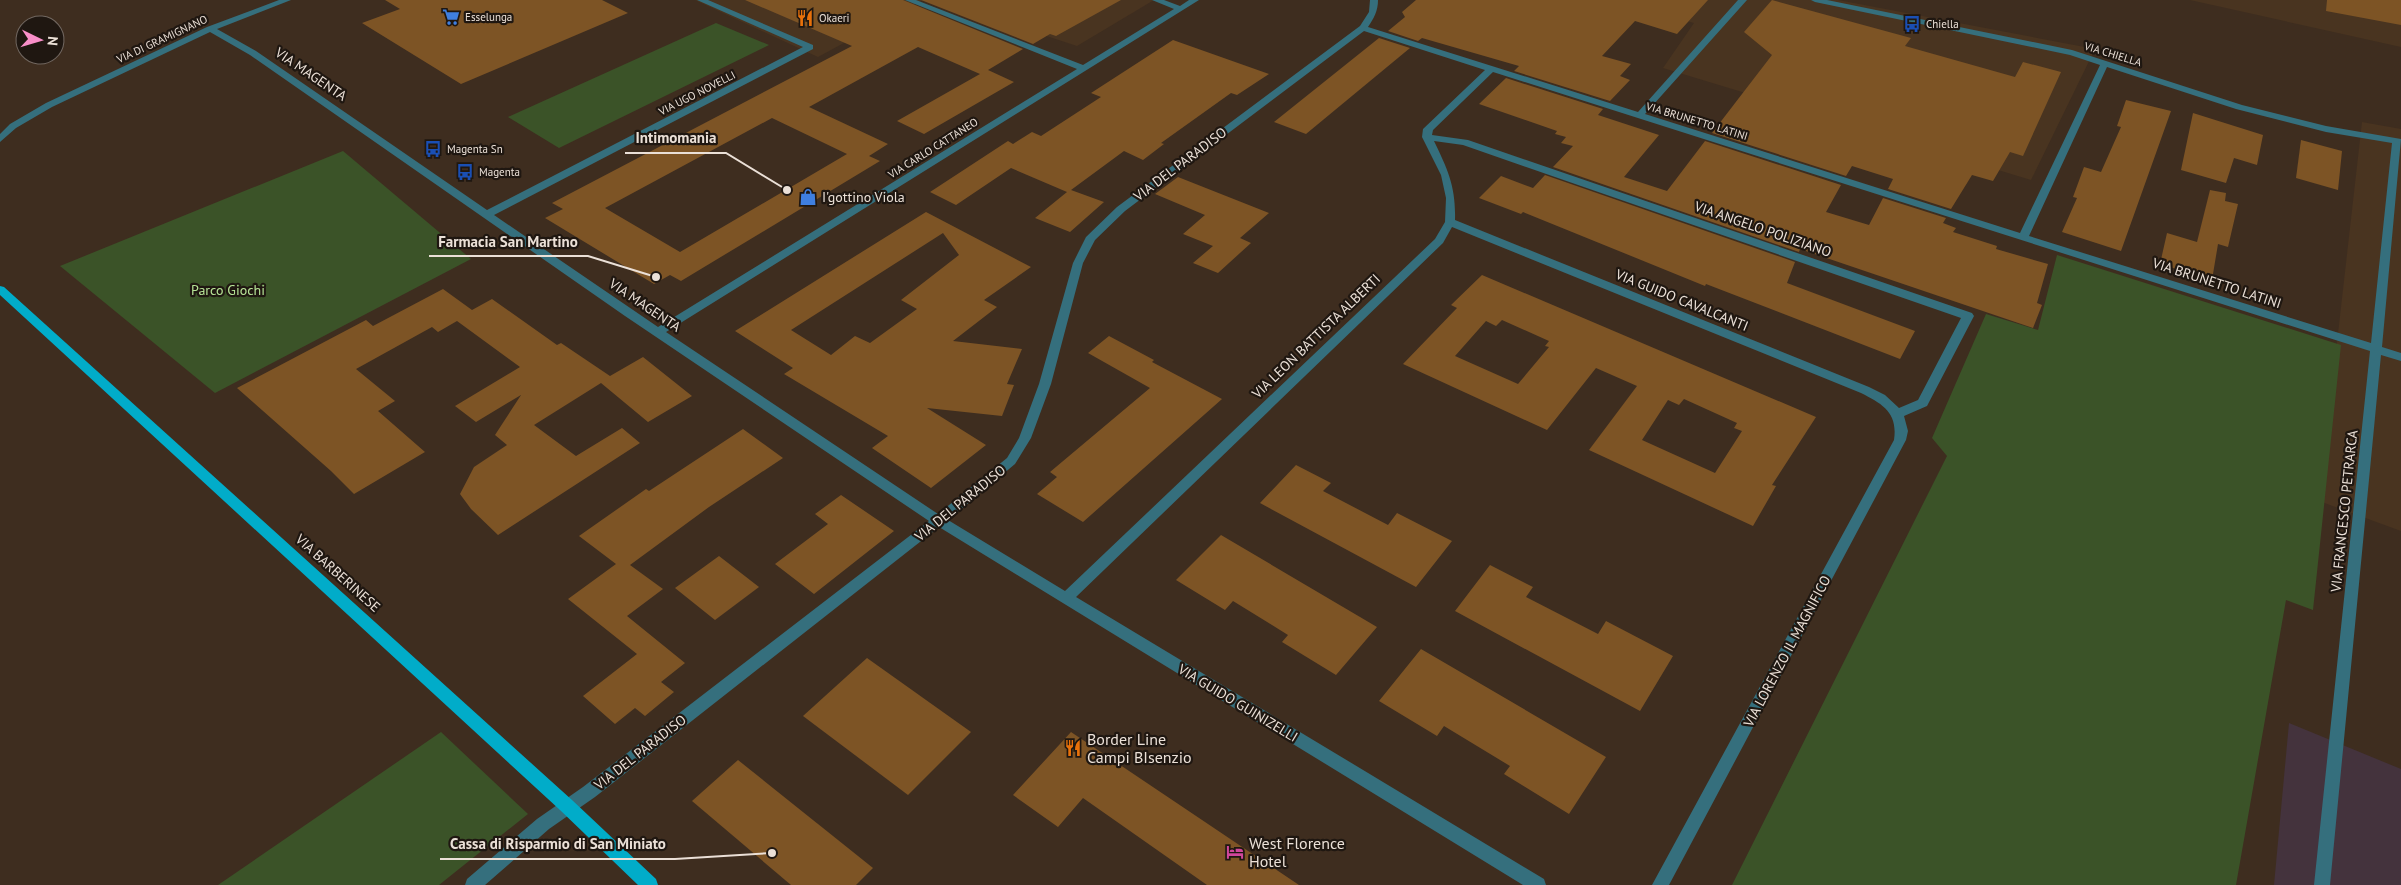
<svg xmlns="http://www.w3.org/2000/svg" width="2401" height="885" font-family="'PT Sans',sans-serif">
	<rect width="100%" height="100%" fill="#3e2d1f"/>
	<!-- commercial -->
	<path fill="#44333d" d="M2289,723L2401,769V885H2274Z"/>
	<!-- built -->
	<g fill="#493420">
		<path d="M695,0H923L818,57Z"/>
		<path d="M936,0H1154L1077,46Z"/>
		<path d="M1607,0H1838L2095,49L2031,180L1663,68L1694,23Z"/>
		<path d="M2190,0H2401V47Z"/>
		<path d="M2362,122L2401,129V531L2319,501Z"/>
	</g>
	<!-- green -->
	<g fill="#3b5328">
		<path d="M716,23L769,45L559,148L508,117Z"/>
		<path d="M343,151L471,259L215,393L60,266Z"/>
		<path d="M2057,255L2341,345L2313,610L2286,600L2236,885H1732L1947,456L1932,438L1986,314L2038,330Z"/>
		<path d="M441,732L528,814L439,885H218Z"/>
	</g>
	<!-- building -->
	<g fill="#7d5425" fill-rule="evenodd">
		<path d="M385,0H602L628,13L461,84L362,23L400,9Z"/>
		<path d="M745,0H903L1023,49L988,70L1014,82L924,134L897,121L980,74L918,47L809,107L888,144L869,156L880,161L681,281L670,275L654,284L545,218L563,209L552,203L852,46ZM772,118L847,154L680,252L605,208Z"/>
		<path d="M921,0H1121L1056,36L1050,34L1033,44Z"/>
		<path d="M1416,0H1708L1677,34L1635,21L1602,56L1631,64L1620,76L1630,80L1610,101L1514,71L1519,66L1422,38L1418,41L1388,31L1405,17L1402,12Z"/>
		<path d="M1772,0L1911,38L1905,46L2015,77L2023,62L2061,72L2023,156L2010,152L1993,181L1972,175L1951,209L1888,189L1893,179L1852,166L1846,176L1712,133L1772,55L1744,32Z"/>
		<path d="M2327,0H2401V25L2326,11Z"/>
		<path d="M1379,38L1410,48L1306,134L1274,122Z"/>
		<path d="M1173,40L1269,74L1237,95L1231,93L1161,143L1164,144L1143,160L1124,151L1071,190L1104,202L1070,232L1035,218L1067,192L1011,168L956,205L930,192L1008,141L1013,144L1032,132L1041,136L1101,97L1091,93Z"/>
		<path d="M1506,78L1603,109L1598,115L1659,135L1624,177L1667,191L1705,141L1841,185L1826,212L1869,225L1883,198L1946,218L1943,223L1956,228L1953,232L1997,246L1996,249L2048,264L2037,303L2042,305L2033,328L1800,249L1799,252L1553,167L1573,146L1561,143L1566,137L1555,134L1557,131L1479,104Z"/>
		<path d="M2126,100L2171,111L2121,251L2062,232L2077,198L2073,197L2084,167L2101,172L2121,127L2117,126Z"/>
		<path d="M2193,113L2263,135L2257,165L2234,158L2226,183L2181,170Z"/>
		<path d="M2301,140L2342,151L2338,190L2296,178Z"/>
		<path d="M1545,175L1795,262L1787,283L1915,331L1900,359L1706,284L1705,286L1523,212L1521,214L1479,198L1501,176L1533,188Z"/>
		<path d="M1178,177L1269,213L1240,238L1251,243L1218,273L1193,263L1213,246L1183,234L1205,215L1155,194Z"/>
		<path d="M2210,190L2226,193L2225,201L2238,204L2228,247L2218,244L2212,280L2160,264L2167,233L2197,242Z"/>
		<path d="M926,212L1031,267L984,300L997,307L953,341L1022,349L1007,384L1014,385L1002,416L927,408L986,445L931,488L872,448L888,436L784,374L793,368L735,331ZM943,233L959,255L901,300L917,309L870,343L855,336L831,355L791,330Z"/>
		<path d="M1482,275L1816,417L1772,485L1776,486L1753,526L1589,450L1637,386L1596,368L1547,430L1403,364L1457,308L1451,305ZM1502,320L1549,341L1545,346L1549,347L1518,384L1455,356L1486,321L1496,326ZM1684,399L1737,423L1734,428L1742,431L1715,473L1642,440L1668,400L1679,405Z"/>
		<path d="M443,289L472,310L492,299L557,345L561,343L610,376L643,357L692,396L648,422L601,383L534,425L576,456L622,428L640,443L498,535L471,509L460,494L474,467L507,445L495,435L521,395L476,422L455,406L520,367L457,321L438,332L432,327L356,369L395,401L378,411L425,452L354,494L331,471L237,388L366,320L373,326Z"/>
		<path d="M1109,336L1154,360L1152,362L1222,399L1083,522L1037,494L1057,477L1050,472L1150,388L1088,353Z"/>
		<path d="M743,429L783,458L709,507L630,565L663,589L627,616L685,663L661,682L674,692L645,716L635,708L615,724L583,696L637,654L568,599L616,564L579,536L646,489L649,491Z"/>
		<path d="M1296,465L1331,483L1323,491L1388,525L1397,513L1452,541L1416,587L1260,503Z"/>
		<path d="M841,495L894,531L814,594L775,564L828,524L815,514Z"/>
		<path d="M1221,535L1377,627L1336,675L1282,642L1288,635L1233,601L1225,610L1176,580Z"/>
		<path d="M719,556L759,587L715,620L675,588Z"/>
		<path d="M1490,565L1533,587L1526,597L1598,634L1606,621L1673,656L1640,711L1455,611Z"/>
		<path d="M1421,649L1606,757L1569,814L1504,774L1510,766L1444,726L1437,736L1379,701Z"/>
		<path d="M867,658L971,732L908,795L803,716Z"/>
		<path d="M1071,732L1299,885H1207L1083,798L1058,827L1013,795Z"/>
		<path d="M738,760L873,868L856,885H791L692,801Z"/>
	</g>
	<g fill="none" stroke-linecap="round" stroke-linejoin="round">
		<!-- street -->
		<path fill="#356f7d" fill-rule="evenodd" d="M279,0H291L217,29L256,51L487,210L803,47L697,0H708L813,45V49L494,215L658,327L1077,69L905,0H916L1083,65L1174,9L1152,0H1164L1180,6L1189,0H1199L666,332L938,514L1007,458L1019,438L1039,384L1073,263L1086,237L1117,207L1360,26L1369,12L1370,0H1378C1378,11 1374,18 1368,27L1638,112L1738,0H1747L1645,114L2020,233L2100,65L2070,55L1815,2L1811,0H1827L2072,50L2242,105L2326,126L2401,139L2382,347L2401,353V361L2381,355L2330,885H2314L2370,351L1493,72L1433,130L1432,135L1468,140L1972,313L1974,316L1927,406L1904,416L1908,431L1906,440L1669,885H1652L1894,440C1898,413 1883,404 1861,393L1452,227L1443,243L1076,597L1544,879L1546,885H1523L939,527L595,797L549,829L485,885H465L467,879L537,819L583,787L929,521L625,316L250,55L210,32L52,107L16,128L0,142V134L10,124L46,103L207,27ZM1364,31L1485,70L1423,129L1422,137L1441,175L1446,198L1445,222L1435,239L1065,591L948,520L1015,464L1031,438L1051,384L1083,263L1095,240L1125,211ZM2107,67L2236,109L2326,132L2392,143L2371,343L2029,236ZM1434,141L1463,145L1961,318L1918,400L1899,408L1885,395L1869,387L1455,220C1456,187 1448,170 1434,141Z"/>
		<!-- primary -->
		<path fill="#01acc9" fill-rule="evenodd" d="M0,286L4,287L572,800L656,879L658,885H638L560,810L0,295Z"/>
	</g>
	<!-- icons -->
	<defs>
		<g id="supermarket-bare" transform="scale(1.35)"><path d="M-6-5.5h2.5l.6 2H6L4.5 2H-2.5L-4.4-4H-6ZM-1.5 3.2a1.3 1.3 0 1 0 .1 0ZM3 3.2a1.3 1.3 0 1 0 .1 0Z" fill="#3f7fe0" stroke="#1f1711" stroke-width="2.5" paint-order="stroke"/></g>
		<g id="restaurant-bare" transform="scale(1.35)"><path d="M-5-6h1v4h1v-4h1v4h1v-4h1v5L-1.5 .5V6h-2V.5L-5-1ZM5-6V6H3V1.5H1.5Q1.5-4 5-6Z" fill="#e8710a" stroke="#1f1711" stroke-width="2.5" paint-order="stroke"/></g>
		<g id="bus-bare" transform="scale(1.35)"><path d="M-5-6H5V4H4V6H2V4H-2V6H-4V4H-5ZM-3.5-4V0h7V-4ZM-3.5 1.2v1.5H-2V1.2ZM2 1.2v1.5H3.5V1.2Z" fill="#1a4fb4" stroke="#1f1711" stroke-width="2.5" paint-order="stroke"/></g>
		<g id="shop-bare" transform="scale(1.35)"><path d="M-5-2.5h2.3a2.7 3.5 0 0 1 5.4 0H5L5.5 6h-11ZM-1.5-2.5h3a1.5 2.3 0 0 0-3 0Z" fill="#3f7fe0" stroke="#1f1711" stroke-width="2.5" paint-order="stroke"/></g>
		<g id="hotel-bare" transform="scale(1.35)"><path d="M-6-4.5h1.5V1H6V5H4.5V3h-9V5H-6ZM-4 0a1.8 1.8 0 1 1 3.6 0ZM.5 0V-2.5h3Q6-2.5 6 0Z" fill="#d1479c" stroke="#1f1711" stroke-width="2.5" paint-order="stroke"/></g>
	</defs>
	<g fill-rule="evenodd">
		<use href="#supermarket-bare" x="451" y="17"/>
		<use href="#restaurant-bare" x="805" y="18"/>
		<use href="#bus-bare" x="1912" y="24"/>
		<use href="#bus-bare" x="433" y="149"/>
		<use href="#bus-bare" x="465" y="172"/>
		<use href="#shop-bare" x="808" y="197"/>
		<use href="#restaurant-bare" x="1073" y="748"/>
		<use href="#hotel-bare" x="1235" y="852"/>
	</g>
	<g text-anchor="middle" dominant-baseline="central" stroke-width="4.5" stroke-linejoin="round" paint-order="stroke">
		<!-- far-poi labels -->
		<g font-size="11" fill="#ebe0d7" stroke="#1f1711" text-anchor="start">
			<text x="465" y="17">Esselunga</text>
			<text x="819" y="18">Okaeri</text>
			<text x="1926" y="24">Chiella</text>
			<text x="447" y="149">Magenta Sn</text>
			<text x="479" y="172">Magenta</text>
		</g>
		<!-- far-street labels -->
		<g font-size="11" fill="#ebe0d7" stroke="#1f1711">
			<text transform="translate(162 39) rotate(-25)">VIA DI GRAMIGNANO</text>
			<text transform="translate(2113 54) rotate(17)">VIA CHIELLA</text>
			<text transform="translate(697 93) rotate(-27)">VIA UGO NOVELLI</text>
			<text transform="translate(1697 121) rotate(17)">VIA BRUNETTO LATINI</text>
			<text transform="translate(933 148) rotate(-32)">VIA CARLO CATTANEO</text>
		</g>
		<!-- street labels -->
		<g font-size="14" fill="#ebe0d7" stroke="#1f1711">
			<text transform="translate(311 74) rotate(34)">VIA MAGENTA</text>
			<text transform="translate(1180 164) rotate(-37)">VIA DEL PARADISO</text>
			<text transform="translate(1763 229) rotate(19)">VIA ANGELO POLIZIANO</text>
			<text transform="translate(2217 283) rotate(18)">VIA BRUNETTO LATINI</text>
			<text transform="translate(1682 300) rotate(22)">VIA GUIDO CAVALCANTI</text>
			<text transform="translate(645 305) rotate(34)">VIA MAGENTA</text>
			<text transform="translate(1316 336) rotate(-44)">VIA LEON BATTISTA ALBERTI</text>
			<text transform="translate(960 503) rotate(-39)">VIA DEL PARADISO</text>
			<text transform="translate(2344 511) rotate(-84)">VIA FRANCESCO PETRARCA</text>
			<text transform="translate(338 573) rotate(42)">VIA BARBERINESE</text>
			<text transform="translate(1787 651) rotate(-62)">VIA LORENZO IL MAGNIFICO</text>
			<text transform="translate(1238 703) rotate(31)">VIA GUIDO GUINIZELLI</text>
			<text transform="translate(640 752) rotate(-38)">VIA DEL PARADISO</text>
		</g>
		<!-- poi labels -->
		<g font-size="14" fill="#ebe0d7" stroke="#1f1711" text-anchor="start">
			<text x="822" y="197">I'gottino Viola</text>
		</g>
		<!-- park labels -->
		<g font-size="14" fill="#b6e396" stroke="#1f1711">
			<text x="228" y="290">Parco Giochi</text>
		</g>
		<!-- near-poi labels -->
		<g font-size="16" fill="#ebe0d7" stroke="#1f1711" text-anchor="start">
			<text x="1087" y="739">Border Line<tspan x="1087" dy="18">Campi BIsenzio</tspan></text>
			<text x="1249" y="843">West Florence<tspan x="1249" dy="18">Hotel</tspan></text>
		</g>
	</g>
	<!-- callouts -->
	<path fill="none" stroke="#ebe0d7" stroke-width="2" d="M787 190L726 153H625M656 277L588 256H429M772 853L675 859H440"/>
	<g fill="#ebe0d7" stroke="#1f1711" stroke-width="2">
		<circle cx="787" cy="190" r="5"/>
		<circle cx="656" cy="277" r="5"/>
		<circle cx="772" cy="853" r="5"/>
	</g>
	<g font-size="15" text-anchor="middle" font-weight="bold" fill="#ebe0d7" stroke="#1f1711" stroke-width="4.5" stroke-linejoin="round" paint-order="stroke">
		<text x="676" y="143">Intimomania</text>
		<text x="508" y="247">Farmacia San Martino</text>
		<text x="558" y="849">Cassa di Risparmio di San Miniato</text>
	</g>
	<!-- north arrow -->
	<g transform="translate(40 40) rotate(95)"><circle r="24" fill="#1f1711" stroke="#716760"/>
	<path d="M0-4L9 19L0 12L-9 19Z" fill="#f98fc9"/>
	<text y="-8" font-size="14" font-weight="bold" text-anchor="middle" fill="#ebe0d7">N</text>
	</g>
</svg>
